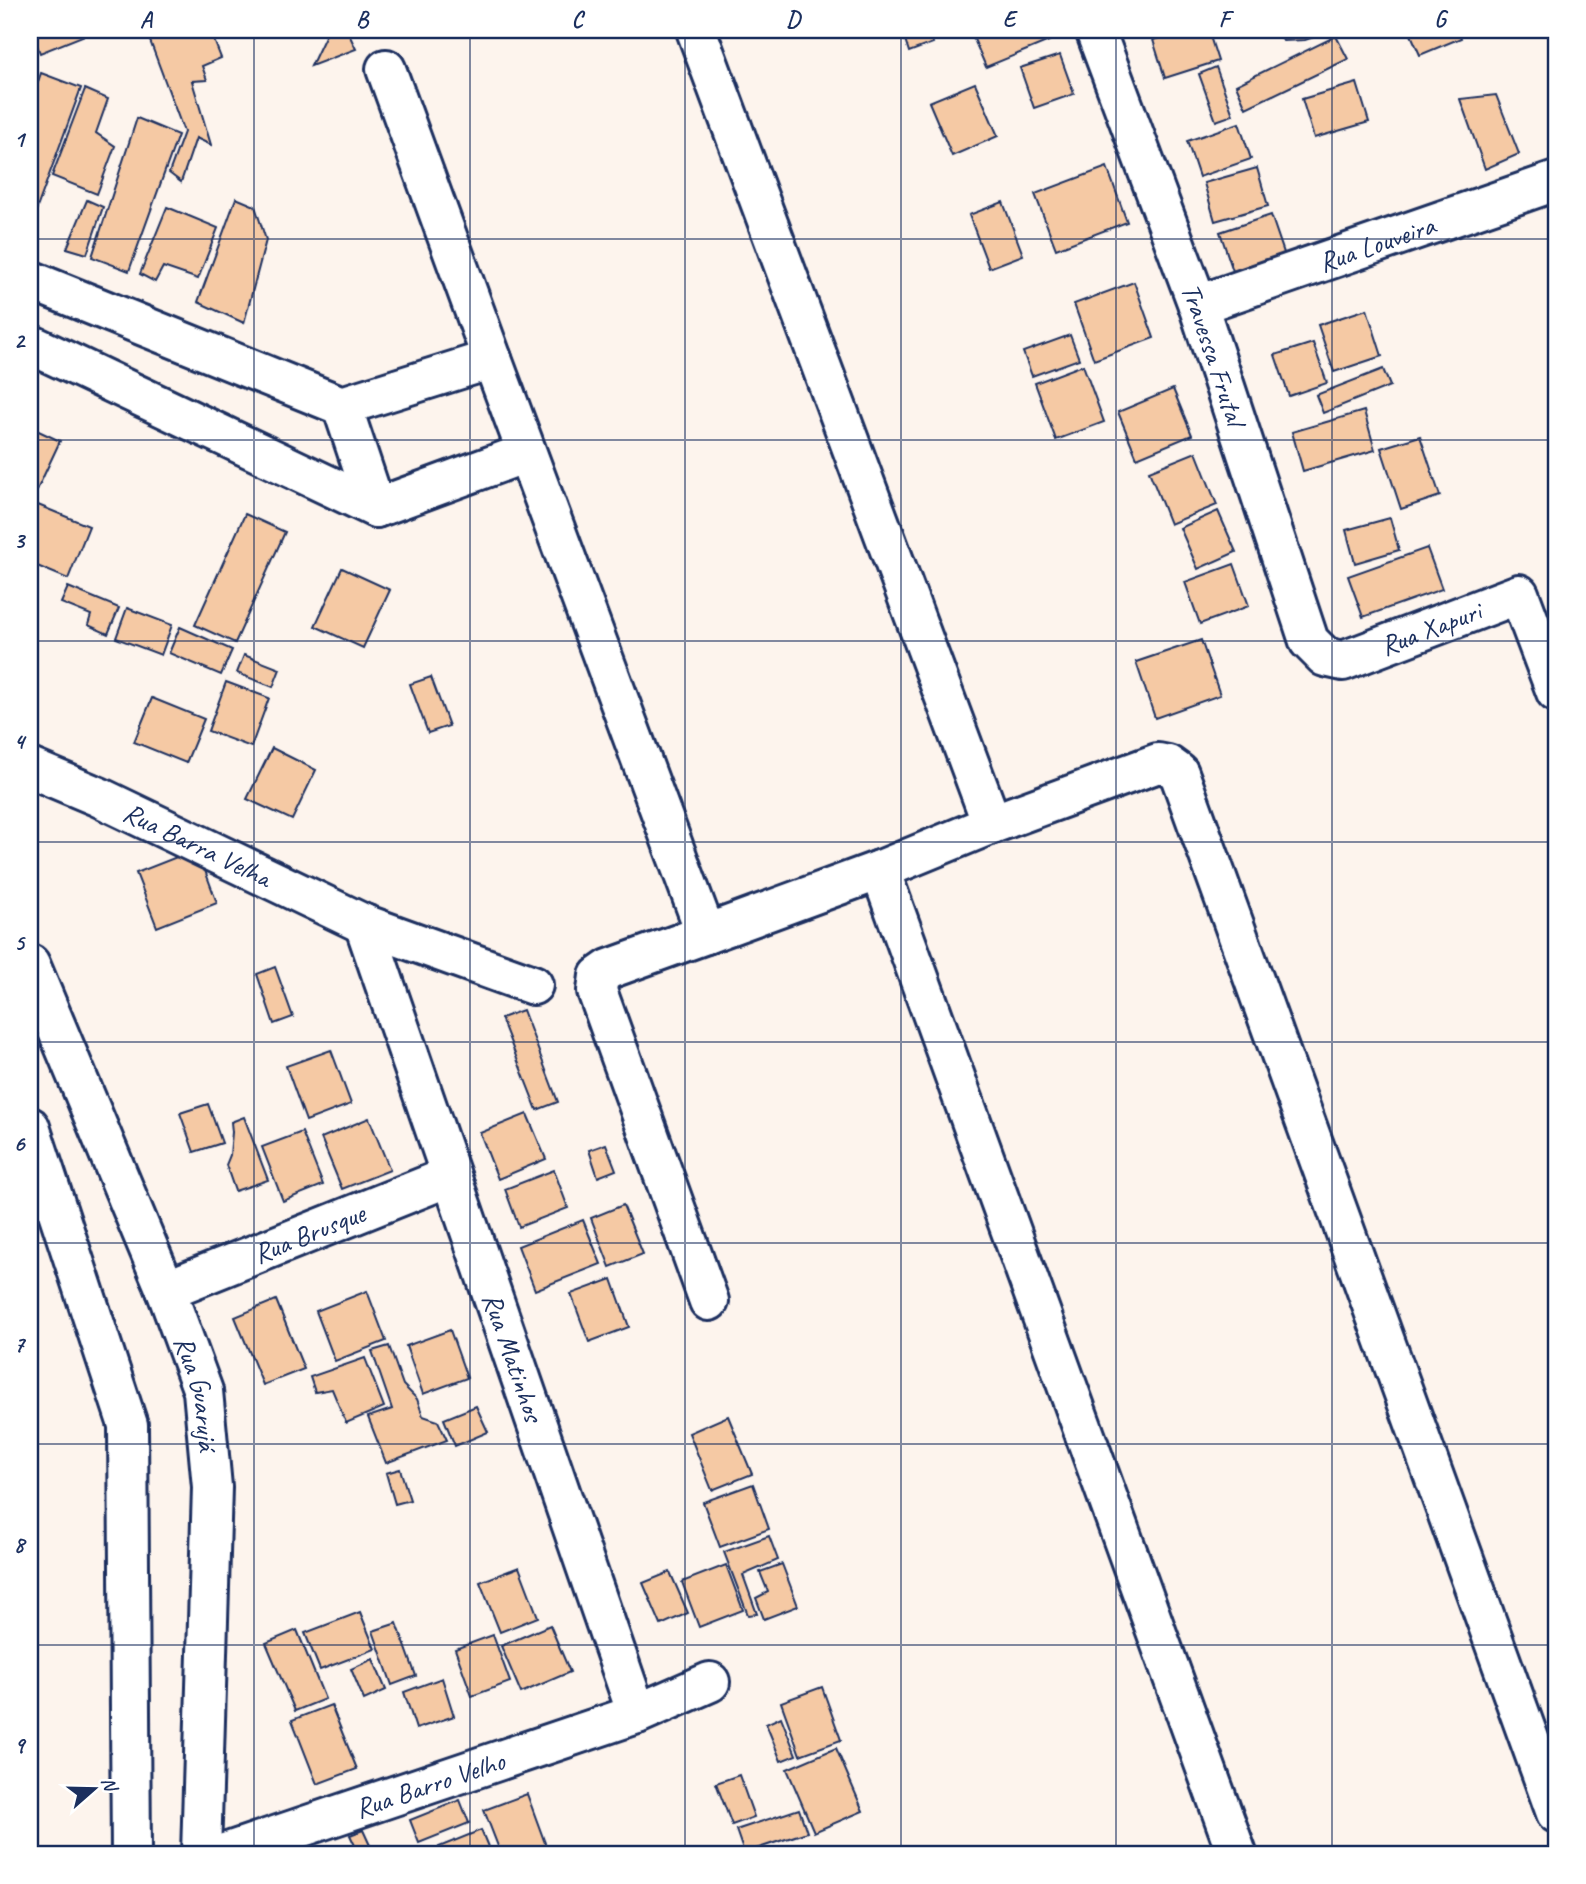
<svg xmlns="http://www.w3.org/2000/svg" width="1586" height="1884" font-family="Caveat,sans-serif">
	<rect width="100%" height="100%" fill="#fdf4ed"/>
	<filter id="ink" filterUnits="userSpaceOnUse"><feTurbulence type="fractalNoise" baseFrequency=".0143" numOctaves="2"/><feDisplacementMap in="SourceGraphic" scale="14" xChannelSelector="R" yChannelSelector="G"/><feConvolveMatrix kernelMatrix="1 2 1 2 8 2 1 2 1" color-interpolation-filters="sRGB"/></filter>
	<g filter="url(#ink)">
		<!-- building -->
		<g fill="#f5c9a4" stroke="#1b2f5e" stroke-width="2">
			<path d="M31,30H94L95,31L40,53Z"/>
			<path d="M146,30H210L221,58L202,66L207,80L192,81L211,145L196,138L181,182L169,173L184,132Z"/>
			<path d="M328,30H347L356,49L311,66Z"/>
			<path d="M902,30H928L933,43L909,52Z"/>
			<path d="M970,30H1044L1049,41L986,67Z"/>
			<path d="M1183,30H1208L1218,61L1165,78L1153,40Z"/>
			<path d="M1278,30H1334L1305,40L1283,41Z"/>
			<path d="M1409,30H1458L1461,38L1420,55Z"/>
			<path d="M1336,36L1348,59L1246,108L1236,85Z"/>
			<path d="M1060,55L1074,94L1034,108L1020,68Z"/>
			<path d="M1216,67L1233,115L1216,121L1199,74Z"/>
			<path d="M41,73L81,88L30,227V105Z"/>
			<path d="M975,83L998,136L952,156L929,102Z"/>
			<path d="M1357,83L1369,122L1314,138L1302,99Z"/>
			<path d="M85,89L108,99L96,133L115,146L97,194L52,176Z"/>
			<path d="M1496,95L1519,154L1485,169L1460,99Z"/>
			<path d="M137,118L178,135L129,271L92,257Z"/>
			<path d="M1239,123L1251,159L1199,177L1187,141Z"/>
			<path d="M1107,167L1127,222L1056,249L1035,194Z"/>
			<path d="M1257,168L1268,206L1215,221L1204,183Z"/>
			<path d="M236,198L255,206L266,240L244,323L198,302Z"/>
			<path d="M87,200L103,207L87,254L67,248Z"/>
			<path d="M1003,202L1023,255L989,268L969,215Z"/>
			<path d="M167,207L218,228L198,279L163,267L155,282L140,274Z"/>
			<path d="M1271,215L1285,256L1234,274L1220,232Z"/>
			<path d="M1134,282L1154,338L1094,360L1074,304Z"/>
			<path d="M1367,309L1382,356L1334,372L1318,325Z"/>
			<path d="M1070,335L1079,359L1032,376L1023,352Z"/>
			<path d="M1313,343L1327,383L1289,396L1275,355Z"/>
			<path d="M1083,365L1104,422L1056,440L1035,383Z"/>
			<path d="M1383,369L1390,386L1323,413L1316,395Z"/>
			<path d="M1173,389L1192,435L1137,458L1118,412Z"/>
			<path d="M1364,411L1375,450L1303,471L1292,432Z"/>
			<path d="M30,427L60,441L30,505Z"/>
			<path d="M1420,436L1440,496L1401,509L1381,448Z"/>
			<path d="M1196,452L1217,505L1170,524L1149,471Z"/>
			<path d="M38,505L89,526L68,579L30,563V524Z"/>
			<path d="M1218,511L1236,552L1198,569L1180,528Z"/>
			<path d="M245,514L285,532L235,643L195,625Z"/>
			<path d="M1390,518L1399,550L1355,563L1346,530Z"/>
			<path d="M1427,548L1442,589L1363,617L1348,576Z"/>
			<path d="M1234,564L1249,606L1200,624L1185,582Z"/>
			<path d="M342,568L390,590L363,648L315,626Z"/>
			<path d="M68,587L119,608L108,634L88,625L91,615L61,603Z"/>
			<path d="M127,608L172,625L161,655L116,638Z"/>
			<path d="M180,627L232,650L221,675L169,653Z"/>
			<path d="M1201,640L1220,695L1155,718L1136,662Z"/>
			<path d="M244,655L280,669L273,687L237,673Z"/>
			<path d="M431,677L449,726L428,733L410,684Z"/>
			<path d="M226,682L269,698L251,747L208,731Z"/>
			<path d="M152,698L204,719L186,763L134,742Z"/>
			<path d="M272,748L316,770L292,820L247,799Z"/>
			<path d="M197,849L217,903L157,927L136,873Z"/>
			<path d="M275,967L293,1017L274,1024L257,974Z"/>
			<path d="M523,1010L558,1102L537,1110L501,1018Z"/>
			<path d="M331,1050L351,1104L306,1121L286,1066Z"/>
			<path d="M208,1104L222,1143L194,1152L180,1113Z"/>
			<path d="M527,1114L546,1159L498,1179L480,1133Z"/>
			<path d="M244,1117L268,1180L235,1191L226,1165L230,1155L232,1132L231,1122Z"/>
			<path d="M369,1118L390,1170L342,1189L321,1138Z"/>
			<path d="M302,1132L323,1185L283,1201L262,1147Z"/>
			<path d="M606,1144L616,1170L598,1177L589,1150Z"/>
			<path d="M554,1170L568,1208L519,1227L505,1189Z"/>
			<path d="M623,1205L643,1254L610,1267L591,1218Z"/>
			<path d="M583,1220L601,1264L535,1290L518,1246Z"/>
			<path d="M612,1279L629,1327L589,1342L571,1294Z"/>
			<path d="M367,1291L386,1341L335,1361L316,1311Z"/>
			<path d="M276,1300L304,1369L263,1385L235,1317Z"/>
			<path d="M450,1330L467,1378L423,1394L406,1346Z"/>
			<path d="M389,1346L403,1385L417,1399L423,1416L438,1421L447,1440L386,1463L368,1417L392,1409L372,1351Z"/>
			<path d="M365,1358L384,1407L346,1423L332,1389L315,1392L310,1377Z"/>
			<path d="M476,1406L488,1432L455,1446L444,1419Z"/>
			<path d="M728,1416L752,1474L712,1490L689,1433Z"/>
			<path d="M400,1469L410,1500L395,1504L386,1473Z"/>
			<path d="M753,1484L769,1529L720,1547L703,1502Z"/>
			<path d="M769,1536L778,1560L743,1575L757,1614L748,1615L724,1552Z"/>
			<path d="M782,1564L798,1606L764,1619L756,1598L768,1592L760,1572Z"/>
			<path d="M726,1565L743,1610L699,1627L682,1582Z"/>
			<path d="M519,1567L538,1617L500,1632L480,1582Z"/>
			<path d="M670,1572L688,1613L661,1625L643,1583Z"/>
			<path d="M360,1612L375,1649L320,1670L305,1633Z"/>
			<path d="M397,1623L416,1676L392,1685L373,1631Z"/>
			<path d="M550,1625L570,1672L521,1693L501,1646Z"/>
			<path d="M297,1630L325,1699L295,1711L266,1643Z"/>
			<path d="M493,1635L510,1682L472,1696L455,1649Z"/>
			<path d="M373,1659L386,1690L364,1700L351,1669Z"/>
			<path d="M442,1678L454,1716L416,1729L404,1692Z"/>
			<path d="M822,1687L841,1740L800,1755L781,1702Z"/>
			<path d="M331,1705L357,1769L317,1784L292,1720Z"/>
			<path d="M781,1717L796,1755L781,1761L766,1724Z"/>
			<path d="M836,1748L863,1811L814,1832L787,1769Z"/>
			<path d="M739,1775L754,1817L732,1825L716,1783Z"/>
			<path d="M527,1794L549,1854H501L484,1810Z"/>
			<path d="M460,1800L469,1823L419,1843L410,1820Z"/>
			<path d="M799,1809L807,1832L744,1853L736,1830Z"/>
			<path d="M363,1830L374,1854H359L350,1835Z"/>
			<path d="M481,1830L491,1854H442L439,1847Z"/>
		</g>
		<g fill="none" stroke-linecap="round" stroke-linejoin="round">
			<!-- minor casing -->
			<g stroke="#1b2f5e" stroke-width="44">
				<g id="minor">
					<path d="M696,30L992,824"/>
					<path id="s1" d="M1095,30L1198,305L1309,641L1325,657L1343,661L1519,594L1556,692"/>
					<path d="M386,69L492,359L706,934L880,870L992,824L1158,763L1168,765L1179,773L1556,1813"/>
					<path d="M30,280L342,406L492,359"/>
					<path id="s2" d="M1198,305L1556,181"/>
					<path d="M30,344L376,508L526,453"/>
					<path d="M342,406L376,508"/>
					<path id="s3" d="M30,768L99,797L364,924L533,985"/>
					<path d="M880,870L1237,1854"/>
					<path id="s4" d="M364,924L637,1714L710,1682"/>
					<path d="M706,934L609,969L599,976L597,991L709,1301"/>
					<path id="s5" d="M166,1290L451,1176"/>
					<path id="s6" d="M222,1854L637,1714"/>
				</g>
			</g>
			<!-- secondary casing -->
			<g stroke="#1b2f5e" stroke-width="44">
				<g id="secondary">
					<path id="s7" d="M30,964L166,1290L203,1391L212,1487L201,1854"/>
					<path d="M30,1127L128,1425L131,1854"/>
				</g>
			</g>
			<!-- minor -->
			<use href="#minor" stroke="#fff" stroke-width="38"/>
			<!-- secondary -->
			<use href="#secondary" stroke="#fff" stroke-width="38"/>
		</g>
	</g>
	<!-- grid -->
	<path fill="none" stroke="#1b2f5e" stroke-width="2" stroke-opacity="0.55" d="M254,30V1854M470,30V1854M685,30V1854M901,30V1854M1116,30V1854M1332,30V1854M30,239H1556M30,440H1556M30,641H1556M30,842H1556M30,1042H1556M30,1243H1556M30,1444H1556M30,1645H1556"/>
	<g text-anchor="middle" dominant-baseline="central" stroke-width="5" stroke-linejoin="round" paint-order="stroke">
		<!-- street labels -->
		<g font-size="28" fill="#1b2f5e" stroke="#fff">
			<text stroke="none"><textPath href="#s2" startOffset="189">Rua Louveira</textPath></text>
			<text stroke="none"><textPath href="#s1" startOffset="345">Travessa Frutal</textPath></text>
			<text stroke="none"><textPath href="#s1" startOffset="782">Rua Xapuri</textPath></text>
			<text stroke="none"><textPath href="#s3" startOffset="184">Rua Barra Velha</textPath></text>
			<text stroke="none"><textPath href="#s5" startOffset="154">Rua Brusque</textPath></text>
			<text stroke="none"><textPath href="#s4" startOffset="458">Rua Matinhos</textPath></text>
			<text stroke="none"><textPath href="#s7" startOffset="462">Rua Guarujá</textPath></text>
			<text stroke="none"><textPath href="#s6" startOffset="219">Rua Barro Velho</textPath></text>
		</g>
	</g>
	<!-- margin -->
	<rect width="1586" height="1884" fill="none" stroke="#fff" stroke-width="77"/>
	<!-- north arrow -->
	<g transform="translate(94 1789) rotate(70)" stroke="#ffffff" stroke-width="5" paint-order="stroke">
	<path d="M0-5L12 26L0 18L-12 26Z" fill="#1b2f5e"/>
	<text y="-10" font-size="19" font-weight="bold" text-anchor="middle" fill="#1b2f5e">N</text>
	</g>
	<rect x="38" y="38" width="1510" height="1808" fill="none" stroke="#1b2f5e" stroke-width="2.5"/>
	<g font-size="23" text-anchor="middle" font-weight="bold" fill="#1b2f5e">
		<text x="146" y="27">A</text>
		<text x="362" y="27">B</text>
		<text x="577" y="27">C</text>
		<text x="793" y="27">D</text>
		<text x="1009" y="27">E</text>
		<text x="1224" y="27">F</text>
		<text x="1440" y="27">G</text>
		<text x="19" y="147">1</text>
		<text x="19" y="348">2</text>
		<text x="19" y="548">3</text>
		<text x="19" y="749">4</text>
		<text x="19" y="950">5</text>
		<text x="19" y="1151">6</text>
		<text x="19" y="1352">7</text>
		<text x="19" y="1552">8</text>
		<text x="19" y="1753">9</text>
	</g>
</svg>
